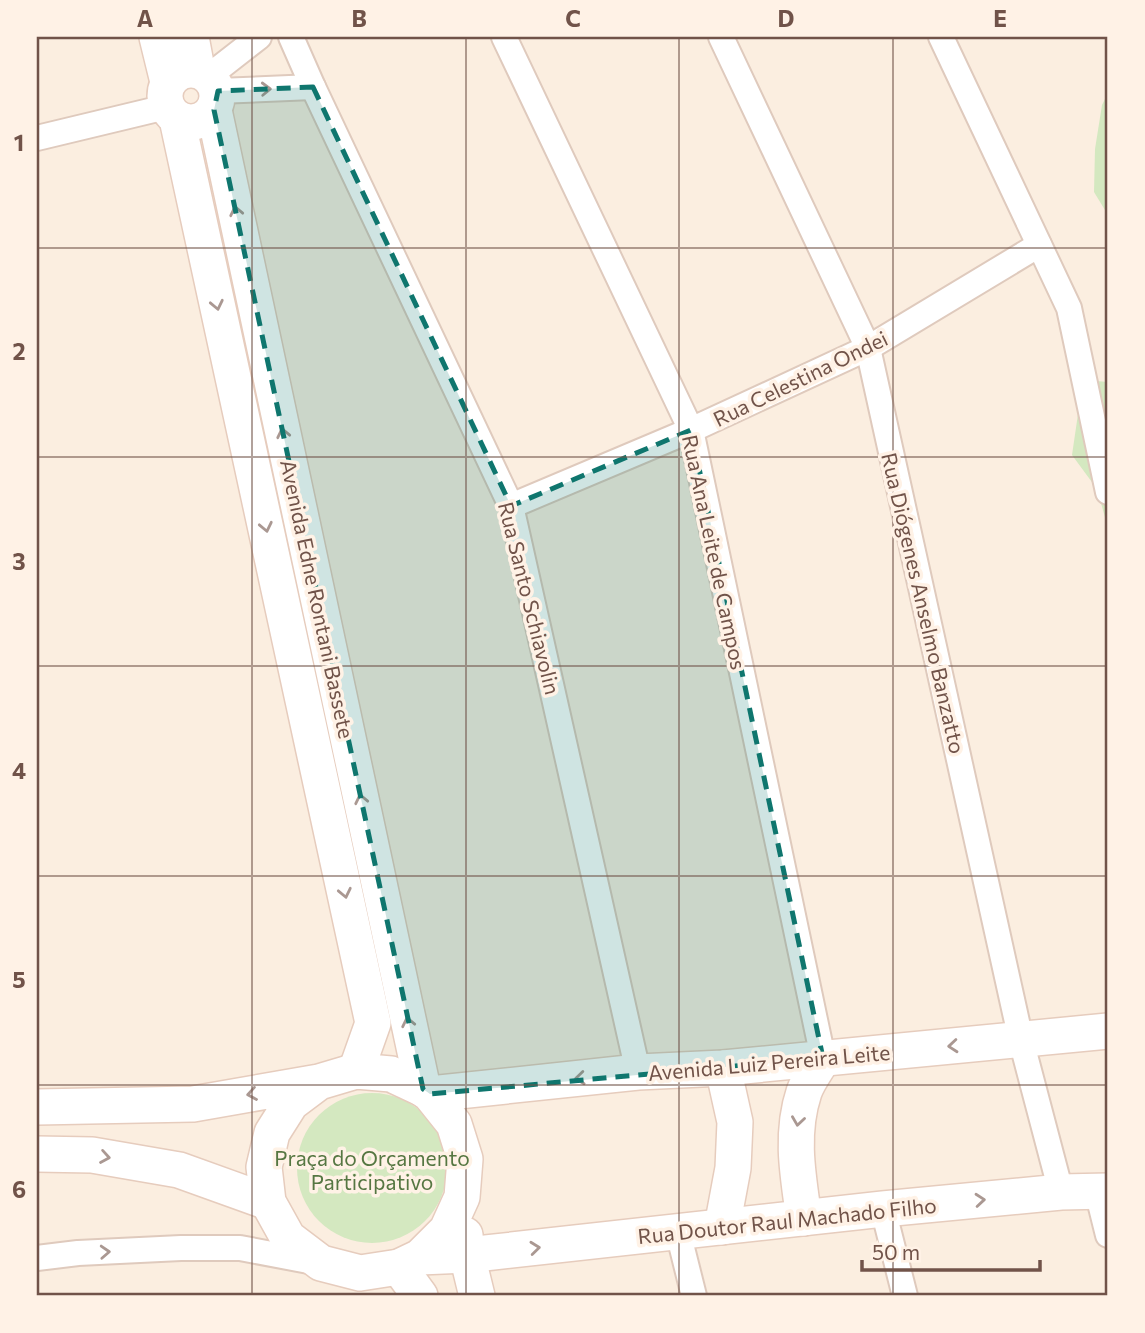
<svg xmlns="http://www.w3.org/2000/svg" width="1145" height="1333" font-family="Commissioner,sans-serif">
	<rect width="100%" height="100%" fill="#fbeee0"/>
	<!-- green -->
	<g fill="#d4e8c0">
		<path d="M1108,93V215L1094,192L1095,149L1102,105Z"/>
		<path d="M1096,381L1108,382V528L1097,489L1072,455L1078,414Z"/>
		<circle cx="372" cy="1168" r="75"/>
	</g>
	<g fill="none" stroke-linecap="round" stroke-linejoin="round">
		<!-- street casing -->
		<g stroke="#dfcabd" stroke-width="28">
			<g id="street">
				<path d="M291,37L313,87L511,506L638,1072"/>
				<path d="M504,37L691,430L823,1058"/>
				<path d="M721,37L868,348L1021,1040L1061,1192"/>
				<path d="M941,37L1069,308L1108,492"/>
				<path d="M209,76L259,37"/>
				<path d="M218,91L313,87"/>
				<path d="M37,138L166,107"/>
				<path d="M511,506L691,430L868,348L1039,245"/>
				<path d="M1097,1191L1108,1235"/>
				<path d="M883,1209L905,1296"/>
				<path d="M678,1232L694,1296"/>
				<path d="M37,1258L78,1253L181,1248H240L314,1262"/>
			</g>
		</g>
		<!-- secondary casing -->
		<g stroke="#e6ccbd" stroke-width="38">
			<g id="secondary">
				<path d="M157,37L168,82"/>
				<path d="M191,37L197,69"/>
				<circle cx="191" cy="96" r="26"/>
				<path d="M214,110L423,1089"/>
				<path d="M177,119L373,1023L356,1071"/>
				<path d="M430,1094L638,1072L723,1068L1108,1031"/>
				<path d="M37,1107L193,1104L319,1082L356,1071L391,1074L423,1089L430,1094L454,1124L465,1159L462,1197L447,1230L420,1257L399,1267L360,1273L321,1263L288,1238L268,1202L264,1167L272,1133L291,1103L319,1082"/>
				<path d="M37,1154L92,1155L179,1170L268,1202"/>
				<path d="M804,1218C798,1176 790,1134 804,1092C808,1080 817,1069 823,1058"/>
				<path d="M722,1227L733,1168L735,1122L723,1068"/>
				<path d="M465,1235L467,1255L477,1296"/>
				<path d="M420,1257L467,1255L883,1209L1061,1192L1108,1191"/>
				<path d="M399,1267L420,1296"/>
			</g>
		</g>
		<!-- street -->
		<use href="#street" stroke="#fff" stroke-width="24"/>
		<!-- secondary -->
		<use href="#secondary" stroke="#fff" stroke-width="35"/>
	</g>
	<!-- one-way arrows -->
	<defs><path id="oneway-chevron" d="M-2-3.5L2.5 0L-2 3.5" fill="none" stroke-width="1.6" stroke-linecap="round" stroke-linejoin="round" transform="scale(1.75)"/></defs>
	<g stroke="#aa9892">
		<use href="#oneway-chevron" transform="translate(266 89) rotate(-2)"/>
		<use href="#oneway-chevron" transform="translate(236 211) rotate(-102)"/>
		<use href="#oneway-chevron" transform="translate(217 305) rotate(78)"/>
		<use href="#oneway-chevron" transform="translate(283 433) rotate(-102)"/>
		<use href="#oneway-chevron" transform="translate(266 527) rotate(78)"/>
		<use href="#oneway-chevron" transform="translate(361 799) rotate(-102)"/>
		<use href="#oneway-chevron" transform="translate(345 893) rotate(78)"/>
		<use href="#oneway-chevron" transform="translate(408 1022) rotate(-102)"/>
		<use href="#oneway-chevron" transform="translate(953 1046) rotate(175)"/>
		<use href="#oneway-chevron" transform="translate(580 1078) rotate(174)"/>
		<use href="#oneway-chevron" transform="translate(252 1094) rotate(170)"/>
		<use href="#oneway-chevron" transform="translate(798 1121) rotate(98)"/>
		<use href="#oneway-chevron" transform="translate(105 1157) rotate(10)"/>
		<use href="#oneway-chevron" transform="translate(980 1200) rotate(-5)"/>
		<use href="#oneway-chevron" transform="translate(535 1248) rotate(-6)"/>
		<use href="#oneway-chevron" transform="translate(105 1252) rotate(-3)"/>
	</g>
	<!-- marked area -->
	<path fill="#0f766e" fill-opacity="0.2" stroke="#0f766e" stroke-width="5" stroke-dasharray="14 9" stroke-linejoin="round" d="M313,87L511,506L691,430L823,1058L430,1094L423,1089L214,110L218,91Z"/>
	<!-- grid -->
	<path fill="none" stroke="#715349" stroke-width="2" stroke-opacity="0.55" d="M252,37V1296M466,37V1296M679,37V1296M893,37V1296M37,248H1108M37,457H1108M37,666H1108M37,876H1108M37,1085H1108"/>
	<g text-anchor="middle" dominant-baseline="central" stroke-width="7" stroke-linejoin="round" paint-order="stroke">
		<!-- street labels -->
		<g font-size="21" fill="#715349" stroke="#fff2e6">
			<text transform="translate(800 378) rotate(-26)">Rua Celestina Ondei</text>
			<text transform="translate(715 552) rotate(78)">Rua Ana Leite de Campos</text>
			<text transform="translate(530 598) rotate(76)">Rua Santo Schiavolin</text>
			<text transform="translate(318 599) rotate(78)">Avenida Edne Rontani Bassete</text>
			<text transform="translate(924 603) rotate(77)">Rua Diógenes Anselmo Banzatto</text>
			<text transform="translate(769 1062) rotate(-5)">Avenida Luiz Pereira Leite</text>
			<text transform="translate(787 1220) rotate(-6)">Rua Doutor Raul Machado Filho</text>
		</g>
		<!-- park labels -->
		<g font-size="21" fill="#567742" stroke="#fff2e6">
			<text x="372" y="1157">Praça do Orçamento<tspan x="372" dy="24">Participativo</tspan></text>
		</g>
	</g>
	<!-- border -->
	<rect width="1145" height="1333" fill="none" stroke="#fff2e6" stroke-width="77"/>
	<!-- scale -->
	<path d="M862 1260v10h178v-10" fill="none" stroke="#715349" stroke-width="3.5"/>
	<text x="872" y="1260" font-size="21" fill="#715349" stroke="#fff2e6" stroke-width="5" paint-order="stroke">50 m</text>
	<rect x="38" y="38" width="1068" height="1256" fill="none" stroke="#715349" stroke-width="2.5"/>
	<g font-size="23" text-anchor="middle" font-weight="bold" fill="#715349">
		<text x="145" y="27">A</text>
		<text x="359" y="27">B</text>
		<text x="573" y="27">C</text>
		<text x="786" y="27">D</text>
		<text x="1000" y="27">E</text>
		<text x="19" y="151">1</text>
		<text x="19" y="360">2</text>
		<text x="19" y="570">3</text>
		<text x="19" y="779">4</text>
		<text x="19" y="988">5</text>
		<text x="19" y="1198">6</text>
	</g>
</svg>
